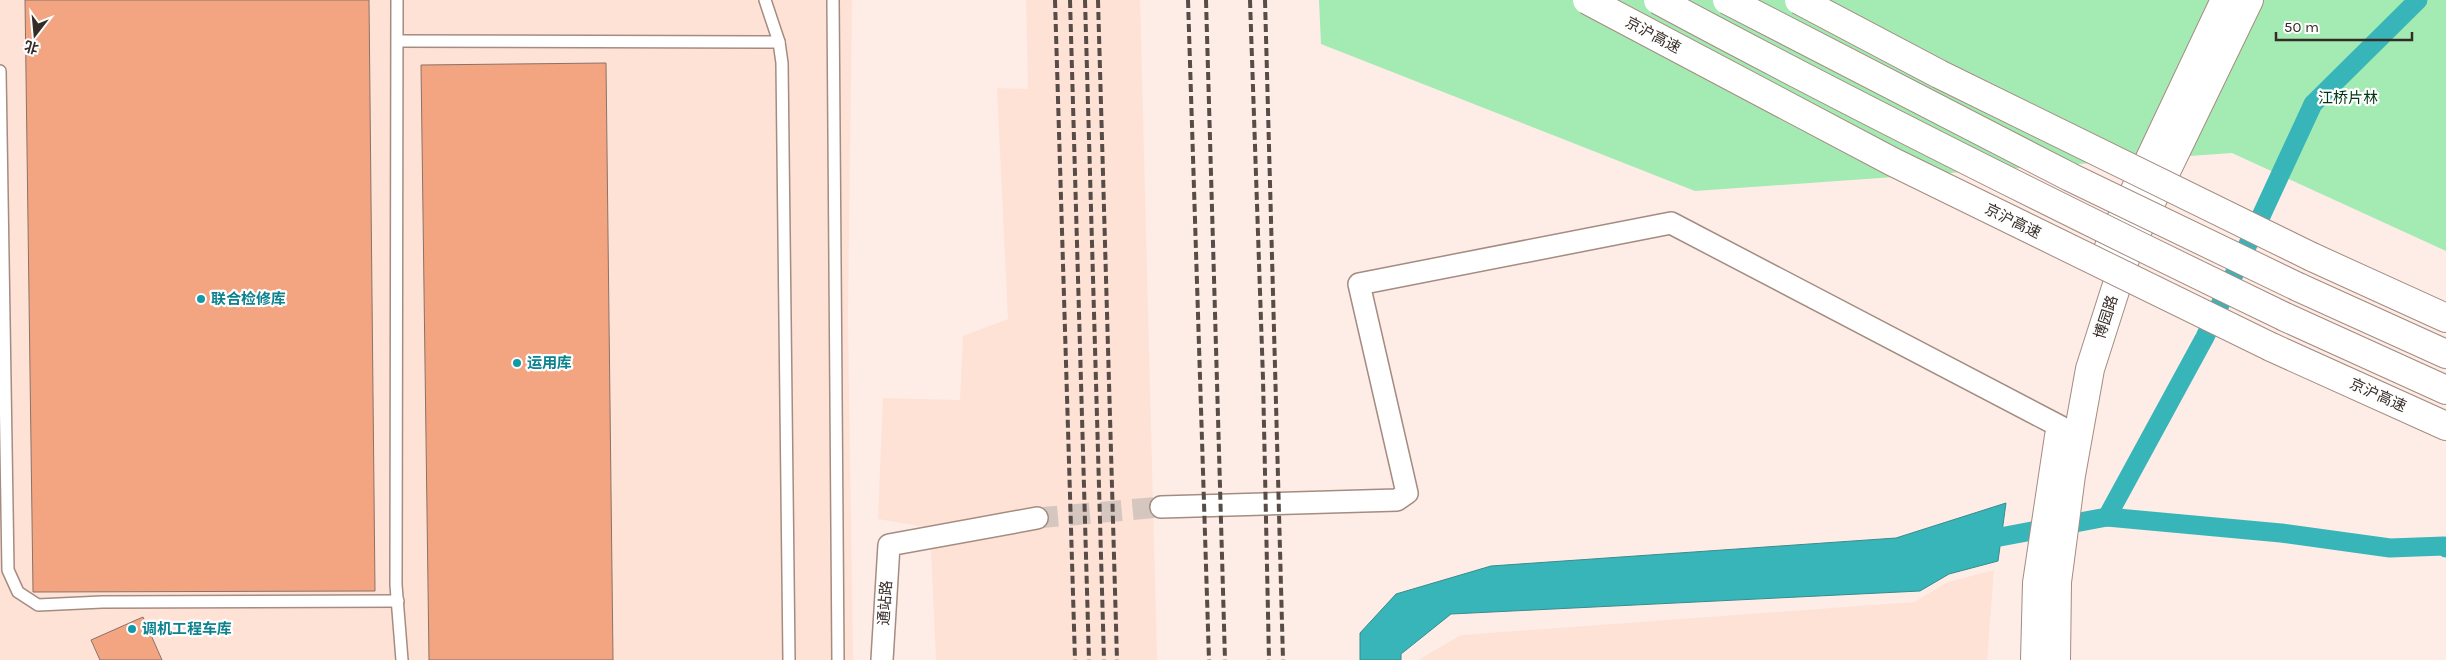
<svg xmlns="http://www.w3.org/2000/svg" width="2446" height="660" font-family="Karla,'Noto Sans SC',sans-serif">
	<rect width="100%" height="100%" fill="#fdede6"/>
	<!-- built -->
	<g fill="#fee2d6">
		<path d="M0,0H852L848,318L853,660H0Z"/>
		<path d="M1026,0H1140L1157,660H936L930,528L878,519L883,398L960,400L963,336L1008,319L997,88L1028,89Z"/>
		<path d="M1994,570L1987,660H1418L1461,635L1914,602L1948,582Z"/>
	</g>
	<!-- green -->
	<path fill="#a4eab3" d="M1319,0H2446V251L2232,153L1695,191L1321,44Z"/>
	<!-- water -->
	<path fill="#38b5b9" stroke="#378c8d" d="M2006,503L1998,561L1949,574L1920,591L1451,614L1401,654V660H1360V633L1396,594L1491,566L1896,538Z"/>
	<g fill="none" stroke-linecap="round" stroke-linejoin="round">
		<!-- canal -->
		<g stroke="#38b5b9" stroke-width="19">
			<path d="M2107,517L2205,337L2313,104L2418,0"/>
			<path d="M1978,543L1984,540L2107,517L2281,533L2390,548L2444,546L2446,548"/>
		</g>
	</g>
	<!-- building -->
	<g fill="#f3a481" stroke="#8a7268">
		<path d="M25,0H369L375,591L33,592Z"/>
		<path d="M606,63L613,660H429L421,65Z"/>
		<path d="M143,617L162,660H100L91,640Z"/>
	</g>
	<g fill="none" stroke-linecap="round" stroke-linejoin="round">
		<!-- street-tunnel -->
		<path stroke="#d5c6c0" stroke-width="21" stroke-dasharray="21 11" stroke-linecap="butt" d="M1037,518L1161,507"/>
		<!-- lane casing -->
		<g stroke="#a48c81" stroke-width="14">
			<g id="lane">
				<path d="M397,0L396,585L402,660"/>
				<path d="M765,0L779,42L782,63L789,660"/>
				<path d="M833,0L838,660"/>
				<path d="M398,41L779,42"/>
				<path d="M0,71L8,570L18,592L38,605L102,602L398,601"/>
			</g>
		</g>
		<!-- street casing -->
		<g stroke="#a48c81" stroke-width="24">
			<g id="street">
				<path d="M1161,507L1397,500L1407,493L1359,284L1671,223L2061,427"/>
				<path d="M882,660L889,545L1037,518"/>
			</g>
		</g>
		<!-- primary casing -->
		<g stroke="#a48c81" stroke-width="30">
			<g id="primary">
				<path d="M2106,256L2111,241L2225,0"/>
				<path d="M2035,660L2037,583L2059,436"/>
				<path d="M2056,660L2057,582L2071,475L2090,369L2128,250L2249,0"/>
			</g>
		</g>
		<!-- highway casing -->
		<g stroke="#a48c81" stroke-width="30">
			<g id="highway">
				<path d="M2312,257L2446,318"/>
				<path d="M2298,287L2446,354"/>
				<path d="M2285,317L2446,390"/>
				<path d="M2271,347L2446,426"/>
			</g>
		</g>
		<!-- lane -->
		<use href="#lane" stroke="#fff" stroke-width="11"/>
		<!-- street -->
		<use href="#street" stroke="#fff" stroke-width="21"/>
		<!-- primary -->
		<use href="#primary" stroke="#fff" stroke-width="28"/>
		<!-- highway -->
		<use href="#highway" stroke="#fff" stroke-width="28"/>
		<!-- rail -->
		<g stroke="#574c47" stroke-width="4" stroke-dasharray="8 4" stroke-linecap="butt">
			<path d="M1055,0L1075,660"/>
			<path d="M1070,0L1089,660"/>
			<path d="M1085,0L1104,660"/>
			<path d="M1098,0L1117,660"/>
			<path d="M1188,0L1209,660"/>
			<path d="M1206,0L1225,660"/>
			<path d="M1250,0L1263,379L1269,660"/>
			<path d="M1265,0L1283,660"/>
		</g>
		<!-- highway-bridge casing -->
		<g stroke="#a48c81" stroke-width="30" stroke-linecap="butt">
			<g id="highway-bridge">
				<path d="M1587,0L1893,162L2271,347"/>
				<path d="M1658,0C1864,111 2074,215 2285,317"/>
				<path d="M1727,0L2070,177L2298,287"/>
				<path d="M1799,0L1939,74L2312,257"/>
			</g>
		</g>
		<!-- highway-bridge -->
		<use href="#highway-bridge" stroke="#fff" stroke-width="28"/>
	</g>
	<!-- markers -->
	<g fill="#0f9aa8" stroke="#fefefe" stroke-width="2">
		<circle cx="201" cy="299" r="5"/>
		<circle cx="517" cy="363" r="5"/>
		<circle cx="132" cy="629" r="5"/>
	</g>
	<g text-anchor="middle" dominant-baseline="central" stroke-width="4.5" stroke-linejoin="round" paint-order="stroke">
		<!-- street labels -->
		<g font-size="15" fill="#362c27" stroke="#fefefe">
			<text transform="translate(1653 35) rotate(28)">京沪高速</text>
			<text transform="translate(2013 221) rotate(26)">京沪高速</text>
			<text transform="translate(2106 317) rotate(-72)">博园路</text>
			<text transform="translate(2378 395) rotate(24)">京沪高速</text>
			<text transform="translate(885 603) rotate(-86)">通站路</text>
		</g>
		<!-- park labels -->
		<g font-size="15" fill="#003614" stroke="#fefefe">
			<text x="2348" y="98">江桥片林</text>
		</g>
		<!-- culture labels -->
		<g font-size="15" font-weight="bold" fill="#0d838f" stroke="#fefefe" text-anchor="start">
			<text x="211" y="299">联合检修库</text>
			<text x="527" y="363">运用库</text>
			<text x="142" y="629">调机工程车库</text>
		</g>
	</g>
	<!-- north arrow -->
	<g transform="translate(35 35) rotate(196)" stroke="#fefefe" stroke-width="4" paint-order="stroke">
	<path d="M0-4L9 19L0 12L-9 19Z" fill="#362c27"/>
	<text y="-8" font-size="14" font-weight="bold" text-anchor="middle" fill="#362c27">北</text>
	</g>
	<!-- scale -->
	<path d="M2276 32v8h136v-8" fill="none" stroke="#362c27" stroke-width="2.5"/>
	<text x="2284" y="32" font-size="15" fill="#362c27" stroke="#fefefe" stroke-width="4" paint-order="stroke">50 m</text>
</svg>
